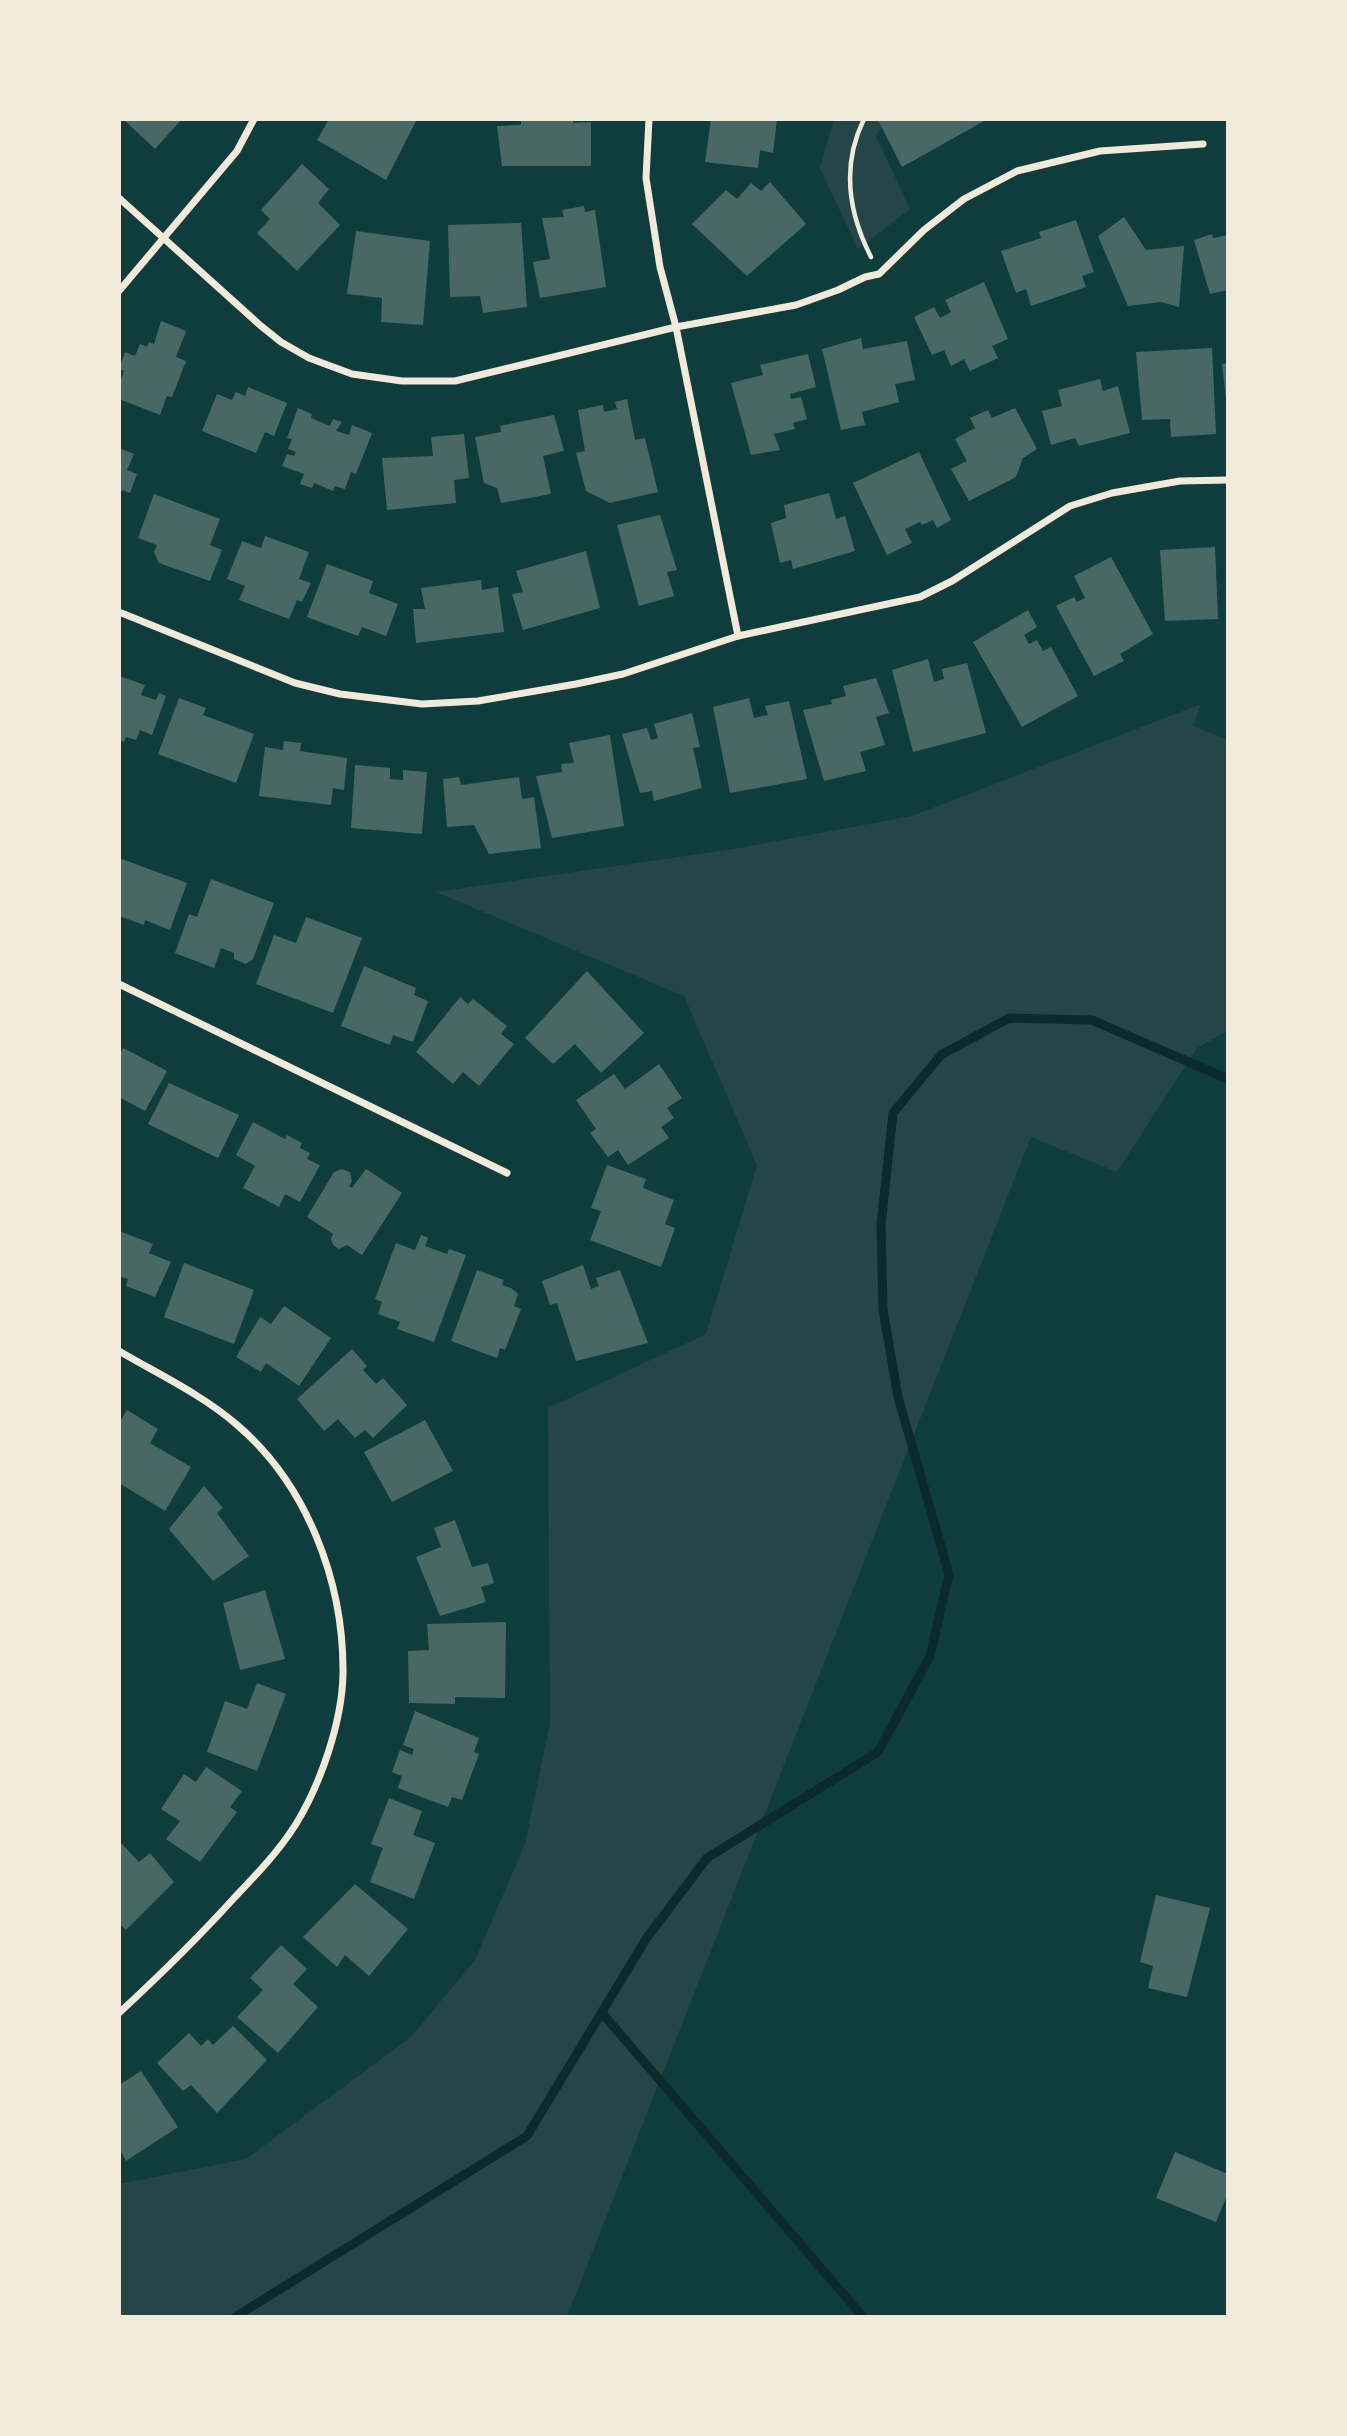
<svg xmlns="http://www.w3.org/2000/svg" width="1347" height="2436" font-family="'Fira Sans',sans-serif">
	<rect width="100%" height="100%" fill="#0f3d3e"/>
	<!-- green -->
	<g fill="#244646">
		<path d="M834,119H887L876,136L910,209L858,249L820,168Z"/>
		<path d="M1201,704L1193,726L1228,740V1031L1197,1048L1117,1172L1031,1137L568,2314L562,2317H119V2184L246,2159L411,2037L475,1960L525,1844L550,1723L548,1408L706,1334L757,1165L684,996L436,892L734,849L912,816Z"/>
	</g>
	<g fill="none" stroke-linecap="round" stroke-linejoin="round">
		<!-- stream -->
		<g stroke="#0a2a2b" stroke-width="9">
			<path d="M602,2013L863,2317"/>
			<path d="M235,2317L527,2136L646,1939L707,1858L878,1752L930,1656L949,1574L898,1397L883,1309L881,1225L893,1113L941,1055L1009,1018L1092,1020L1228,1079"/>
		</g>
	</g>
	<!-- building -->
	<g fill="#486865">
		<path d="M123,119H182L155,149Z"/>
		<path d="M329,119H417L386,180L317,140Z"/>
		<path d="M521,119H573V123L591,122V166H502L497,126L521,125Z"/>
		<path d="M711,119H777L773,153L760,150L758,168L705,162Z"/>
		<path d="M880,119H983L984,121L902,167L878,120Z"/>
		<path d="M302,164L329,189L318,203L340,225L297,271L257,233L270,219L261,210Z"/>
		<path d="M770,182L806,224L747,276L692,224L726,190L737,199L751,183L761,191Z"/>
		<path d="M584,206L585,212L595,210L606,287L540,298L533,262L550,259L542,218L564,217L562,210Z"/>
		<path d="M1124,217L1146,250L1184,246L1179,307L1161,302L1128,306L1098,236Z"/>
		<path d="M1076,220L1094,272L1082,276L1086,287L1031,306L1026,289L1016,293L1001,251L1041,238L1039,232Z"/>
		<path d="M521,223L527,307L483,313L480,296L450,297L448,225Z"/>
		<path d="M356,231L430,241L423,325L381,322L382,298L347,294Z"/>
		<path d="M1212,234L1213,238L1228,235V290L1210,294L1194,240Z"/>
		<path d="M984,282L1008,339L992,346L998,358L970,371L964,359L951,366L944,350L932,355L914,317L934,307L940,318L951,312L945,300Z"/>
		<path d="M161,321L186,331L176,357L186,361L172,397L167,396L160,415L119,399V385L124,371L119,369L125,352L135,356L140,344L147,347L149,342L154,344Z"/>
		<path d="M861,338L863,349L907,341L915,380L895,384L899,402L862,412L865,425L841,430L822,349Z"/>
		<path d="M1212,348L1216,434L1171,437L1170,419L1142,420L1136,352Z"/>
		<path d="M808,354L816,387L790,394L791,399L801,397L807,419L793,423L795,429L774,434L780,450L751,455L731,383L763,375L760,365Z"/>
		<path d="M1228,363V399H1226L1222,364Z"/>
		<path d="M1100,379L1103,391L1118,386L1130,433L1079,446L1075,438L1051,445L1042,411L1062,406L1058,390Z"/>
		<path d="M248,387L287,403L274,436L265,432L256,453L202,431L217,394L232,400L236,392L245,396Z"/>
		<path d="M627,399L635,440L645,438L658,492L610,503L586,491L576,453L585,451L578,410L603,405L604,412L617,409L615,402Z"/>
		<path d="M298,408L312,414L311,418L330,426L333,419L342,422L336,431L349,435L352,425L372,433L356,474L351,472L345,489L335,486L333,491L314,483L312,488L300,484L304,474L282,466L287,454L294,456L296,452L288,449L292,439L287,438Z"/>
		<path d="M1015,408L1037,449L1023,458L1016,477L969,501L951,469L967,461L955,439L975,428L970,418L988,410L992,418Z"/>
		<path d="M554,415L564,451L543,456L551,494L501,503L497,488L484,483L475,437L501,432L500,426Z"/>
		<path d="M464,434L469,478L454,480L456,503L387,510L382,458L433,456L431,437Z"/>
		<path d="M119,448L134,454L127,470L137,474L130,493L122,490L119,498Z"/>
		<path d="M919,452L951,520L937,528L933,520L922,525L920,522L905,529L912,543L887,555L853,483Z"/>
		<path d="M829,493L836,519L845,516L855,551L793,569L791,560L780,563L771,523L786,518L784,505Z"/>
		<path d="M154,494L220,519L210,545L222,550L210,581L159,563L154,552L157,545L138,538Z"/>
		<path d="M660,515L677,570L667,572L674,596L639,606L617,525Z"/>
		<path d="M265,536L309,552L299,579L311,583L302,602L297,600L289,619L239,600L245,586L227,579L242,541L261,548Z"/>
		<path d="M1215,547L1218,619L1165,621L1160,550Z"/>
		<path d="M586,551L600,608L523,630L512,594L523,592L516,571Z"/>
		<path d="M1111,557L1153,634L1120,654L1124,661L1094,676L1056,606L1074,597L1077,602L1085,598L1074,576Z"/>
		<path d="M327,564L373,581L369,593L398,604L386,636L362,627L358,636L307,617Z"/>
		<path d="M481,580L482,590L498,587L504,632L416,643L413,609H425L421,588Z"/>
		<path d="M1028,610L1037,627L1024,635L1029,644L1037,640L1043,651L1051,647L1078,696L1022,727L973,642Z"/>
		<path d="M928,659L934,682L944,679L942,669L967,663L986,733L913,752L892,670Z"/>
		<path d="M119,676L145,685L141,695L156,700L159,693L166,696L152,735L140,730L136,740L126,737L124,742L119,739Z"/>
		<path d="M876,678L889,713L876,717L885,745L860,752L866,771L824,781L803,710L832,704L831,700L846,696L843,686Z"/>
		<path d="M179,698L206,708L203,715L254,734L236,783L158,754Z"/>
		<path d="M749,698L754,718L768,715L765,706L789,701L807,779L730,793L713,707Z"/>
		<path d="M692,713L700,747L693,748L702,788L654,801L652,791L640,793L622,734L647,728L651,740L658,738L654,724Z"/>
		<path d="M610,735L624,826L552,838L536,776L562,772L561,764L574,763L569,743Z"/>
		<path d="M284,741L301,743L300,751L347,758L344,790L333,788L331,805L259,796L265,747L283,750Z"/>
		<path d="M355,765L390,768V779L403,780V770L427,772L422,834L351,828Z"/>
		<path d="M459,777L461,785L519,777L522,799L534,797L541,848L489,854L474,825L447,827L443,779Z"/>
		<path d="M119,858L187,883L170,930L145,920L144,925L119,916Z"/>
		<path d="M211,879L274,903L253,959L246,964L234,959V953L221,948L214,968L175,953L189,914L197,917Z"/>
		<path d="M306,917L362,938L333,1013L256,984L274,935L296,943Z"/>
		<path d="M364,966L416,988L414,995L428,1001L413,1042L393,1035L390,1045L341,1026Z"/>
		<path d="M587,971L644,1033L601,1073L575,1044L553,1064L525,1038Z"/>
		<path d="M460,997L468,1004L473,999L507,1026L501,1034L514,1044L479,1086L463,1072L453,1084L416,1052Z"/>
		<path d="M123,1048L167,1071L145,1111L119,1097V1056Z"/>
		<path d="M659,1064L682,1098L667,1108L674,1118L661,1127L669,1138L628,1165L618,1150L608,1157L590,1133L596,1129L576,1100L614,1074L625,1089Z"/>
		<path d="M169,1083L239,1115L218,1158L148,1124Z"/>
		<path d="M253,1122L285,1139L287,1135L302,1143L300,1148L310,1153L307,1159L320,1165L300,1202L285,1194L279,1207L243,1188L255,1166L236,1155Z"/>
		<path d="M607,1165L646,1179L643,1188L674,1200L665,1224L675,1228L661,1267L590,1240L601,1211L591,1208Z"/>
		<path d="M342,1169L350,1172L352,1181L349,1186L352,1188L366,1169L402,1193L362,1255L347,1245L339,1249L333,1245L331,1239L333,1234L307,1217L334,1172Z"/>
		<path d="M119,1231L153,1244L149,1253L171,1262L155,1297L126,1286L128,1279L119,1276Z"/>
		<path d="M421,1235L428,1238L425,1246L447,1254L449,1249L466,1255L434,1342L397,1329L400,1322L378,1314L382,1302L375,1299L396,1243L415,1250Z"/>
		<path d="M184,1263L254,1290L234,1344L164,1317Z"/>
		<path d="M583,1265L591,1289L599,1286L596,1278L620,1270L648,1343L576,1361L557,1303L550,1305L542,1281Z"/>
		<path d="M477,1270L504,1280L502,1285L511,1288L518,1294L514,1306L521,1309L505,1350L500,1348L497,1358L451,1341Z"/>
		<path d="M284,1306L331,1338L299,1386L266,1363L261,1372L236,1357L260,1317L271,1324Z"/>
		<path d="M352,1349L367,1366L363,1370L376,1384L383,1378L407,1405L373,1438L365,1430L355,1438L338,1419L324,1431L297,1399Z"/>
		<path d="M127,1410L158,1429L150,1443L191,1467L165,1511L119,1483V1423Z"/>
		<path d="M425,1420L453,1471L392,1502L364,1452Z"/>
		<path d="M204,1486L223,1508L217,1513L249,1556L213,1581L169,1529Z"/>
		<path d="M455,1520L472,1567L488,1563L494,1583L481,1587L486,1602L440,1616L416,1557L441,1547L434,1528Z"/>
		<path d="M265,1590L285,1659L240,1670L223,1603Z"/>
		<path d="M506,1622L505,1698L455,1697V1704L409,1703L408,1651L429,1650L427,1624Z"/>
		<path d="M257,1683L286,1694L257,1771L207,1752L225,1701L247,1709Z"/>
		<path d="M415,1711L479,1738L474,1752L479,1754L462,1800L452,1797L448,1807L398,1788L402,1776L392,1772L400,1750L412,1755L414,1749L403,1745Z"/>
		<path d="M206,1767L242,1791L230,1807L237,1812L200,1862L166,1839L180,1821L161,1809L184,1774L196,1782Z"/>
		<path d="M389,1798L422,1811L413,1835L435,1843L414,1899L370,1882L383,1848L371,1844Z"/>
		<path d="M119,1841L139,1862L150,1853L174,1882L126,1930L121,1925L119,1927Z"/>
		<path d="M355,1884L408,1929L369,1976L345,1955L337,1967L303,1937Z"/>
		<path d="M1156,1895L1210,1908L1187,1997L1148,1988L1153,1966L1140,1962Z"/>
		<path d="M281,1945L307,1969L293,1984L318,2007L278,2053L237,2017L263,1990L250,1978Z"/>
		<path d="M233,2026L267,2060L217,2113L191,2085L183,2091L157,2063L189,2033L201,2046L208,2039L213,2045Z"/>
		<path d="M141,2071L178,2127L126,2161L119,2148V2085Z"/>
		<path d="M1175,2152L1228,2174V2193L1216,2222L1156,2198Z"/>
	</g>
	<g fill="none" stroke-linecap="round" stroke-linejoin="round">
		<!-- path -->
		<path stroke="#f1e9da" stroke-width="4.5" d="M864,119C841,166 848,212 871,257"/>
		<!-- minor -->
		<g stroke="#f1e9da" stroke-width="7">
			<path d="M649,119L646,178L660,267L676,327L738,636"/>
			<path d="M119,198L261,326L281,342L309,358L352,374L402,381H455L676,327L796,305L838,290L865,277L879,274L924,230L964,199L1017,171L1100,151L1203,144"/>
			<path d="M119,291L237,151L254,119"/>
			<path d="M119,612L295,683L340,694L422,704L478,701L576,684L623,674L738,636L920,597L952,581L1070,506L1112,493L1180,481L1228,480"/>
			<path d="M119,984L507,1173"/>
			<path d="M119,1351C158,1374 201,1394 236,1424C307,1484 344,1582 343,1674C342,1722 321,1783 296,1824C279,1851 257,1874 235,1897C198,1938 159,1976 119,2013"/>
		</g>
	</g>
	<!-- border -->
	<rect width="1347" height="2436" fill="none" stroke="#f1e9da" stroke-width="242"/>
</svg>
